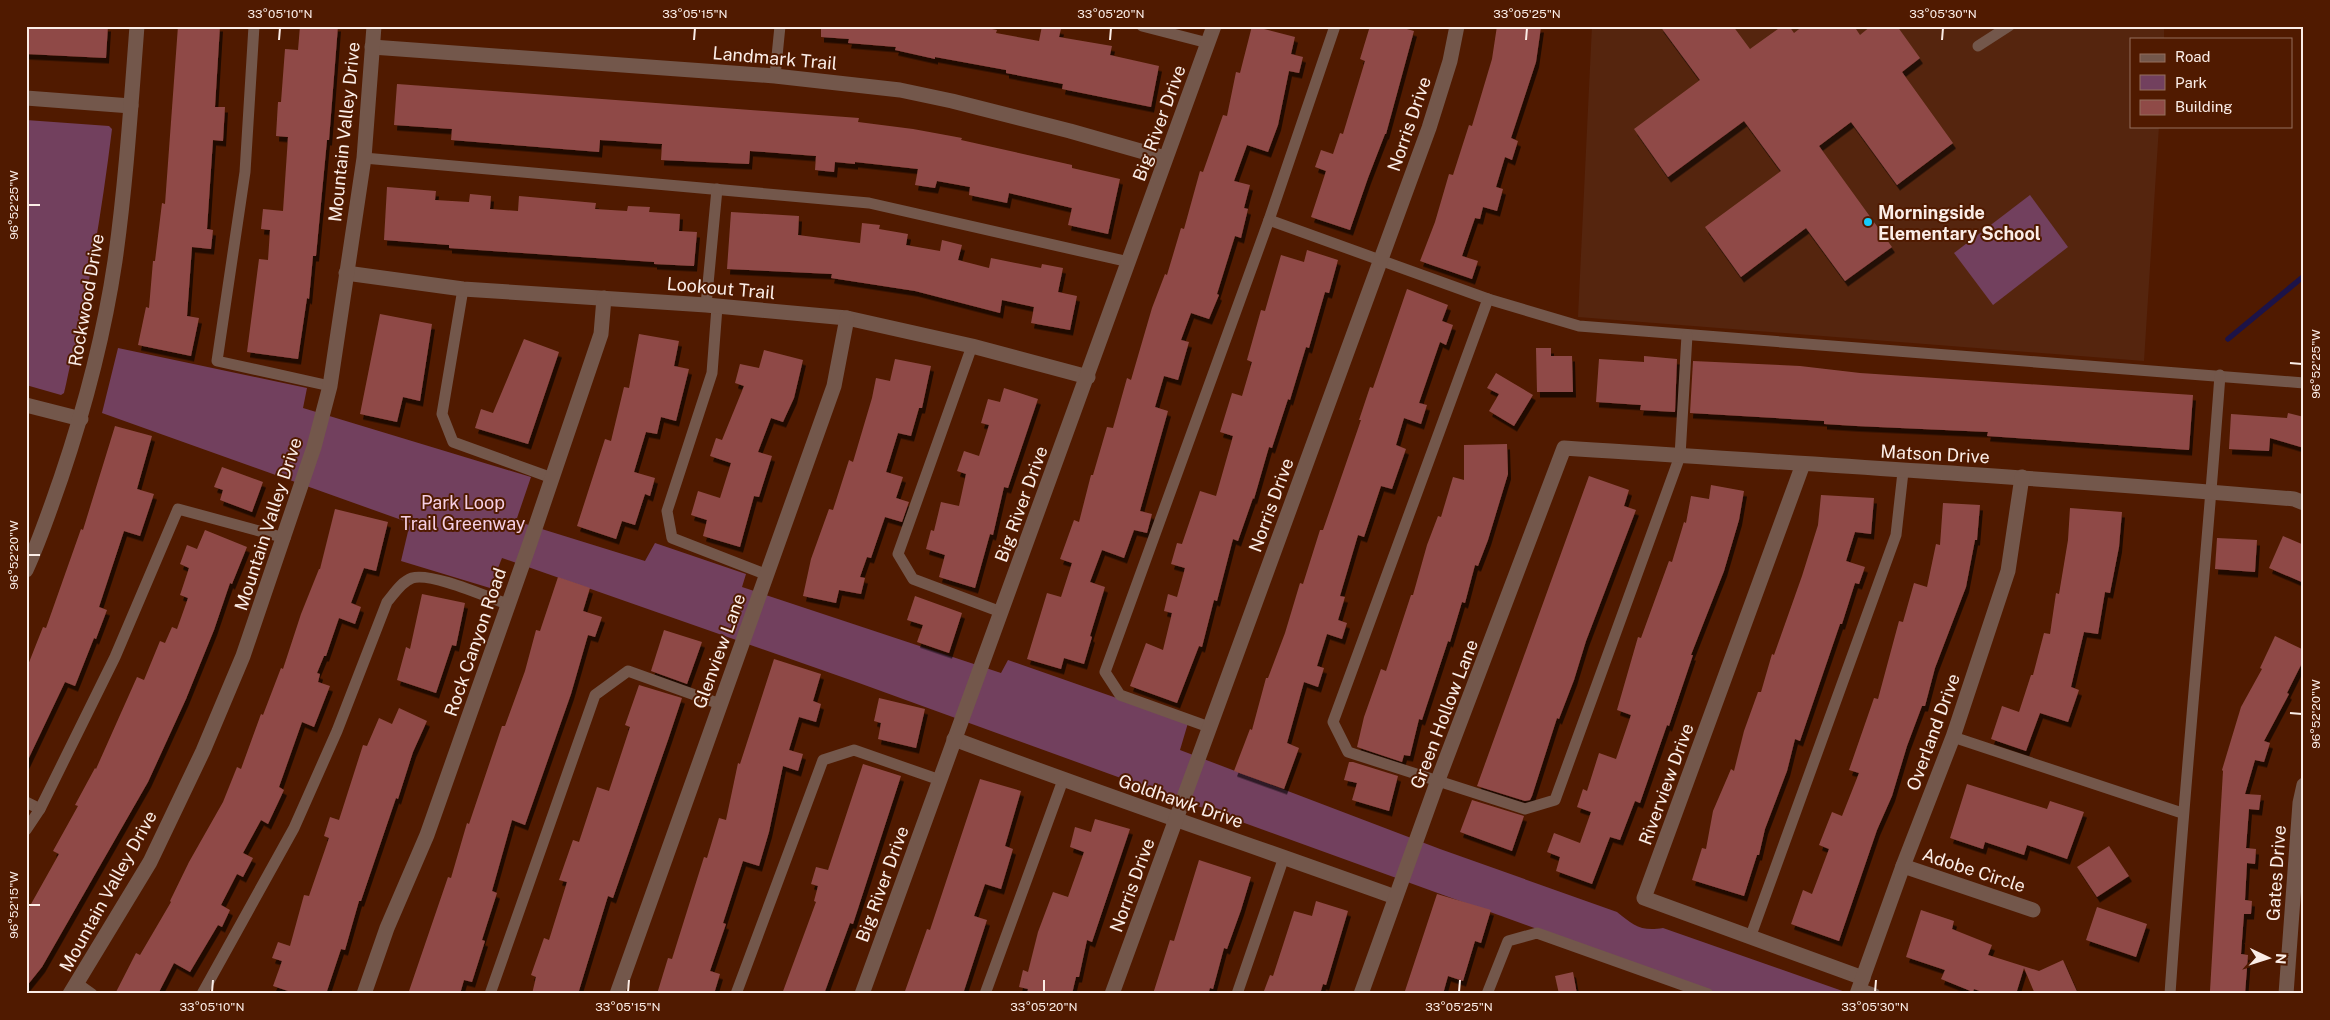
<svg xmlns="http://www.w3.org/2000/svg" width="2330" height="1020" font-family="'Public Sans',sans-serif">
	<defs>
		<filter id="shadow"><feDropShadow dx="3" dy="5.5" stdDeviation="0" flood-color="#0009"/></filter>
	</defs>
	<rect width="100%" height="100%" fill="#501a00"/>
	<!-- built -->
	<path fill="#55250e" d="M1592,26H2164V39H2131V126H2159L2144,361L1578,317Z"/>
	<!-- green -->
	<g fill="#72405e">
		<path d="M26,120L109,126L112,129C103,203 91,276 75,350C71,357 67,382 64,393L61,395L26,385Z"/>
		<path d="M2030,195L2068,247L1993,305L1954,253Z"/>
		<path d="M118,348L307,388L303,408L531,477L516,521L645,561L655,543L746,574L742,587L1001,673L1008,660L1188,723L1180,750L1440,849L1617,912C1633,925 1641,932 1663,928L1851,994H1716L859,683L502,558L490,588L401,561L410,523L102,413Z"/>
	</g>
	<g fill="none" stroke-linecap="round" stroke-linejoin="round">
		<!-- stream -->
		<path stroke="#1c1348" stroke-width="5.5" d="M2228,339L2304,276"/>
	</g>
	<!-- building -->
	<g fill="#8f4a47" filter="url(#shadow)">
		<path d="M26,26H108L106,58L26,54Z"/>
		<path d="M178,26H220L215,107H225L223,141L213,140L207,229L213,230L211,249L192,247L187,316L199,318L191,356L138,345L146,307L149,308L153,261H155L162,203L165,204Z"/>
		<path d="M300,26H338L329,140H327L316,256H313L309,299L307,298L298,359L247,352L259,259L268,260L270,230L261,229L263,209L283,211L288,137L276,136L278,102H281L285,49L298,50Z"/>
		<path d="M821,26H977L997,30L996,33L1039,41L1042,26H1046L1061,29L1059,37L1112,46L1110,55L1159,66L1151,107L1062,89L1063,84L1006,73V70L935,57V59L895,50L896,47L848,43L849,39L821,37Z"/>
		<path d="M1252,26L1295,37L1291,54L1303,57L1299,73L1289,71L1278,125L1268,152L1247,145L1234,181L1250,185L1244,208L1248,209L1241,238L1235,236L1217,294L1219,295L1209,319L1191,313L1181,340L1189,342L1178,380L1164,376L1155,407L1168,411L1140,511L1152,514L1147,533L1134,530L1124,558L1102,550L1090,582L1105,587L1090,636L1092,637L1084,664L1064,658L1061,669L1027,659L1047,593L1061,597L1072,563L1060,559L1074,520L1079,522L1091,475H1093L1107,427L1113,428L1127,378L1131,380L1152,308L1165,274L1167,275L1181,228L1184,229L1200,171L1203,172L1223,115L1227,116L1236,72L1240,73Z"/>
		<path d="M1370,26H1396L1414,31L1386,134H1385L1368,178L1350,230L1311,217L1326,171L1315,167L1321,150L1333,154L1340,133L1343,134L1365,61L1360,59Z"/>
		<path d="M1497,26L1541,27L1536,62L1511,138L1518,141L1512,160L1505,157L1496,187L1503,189L1497,211L1483,207L1480,219L1475,218L1462,256L1478,261L1472,279L1420,261L1435,222L1449,174L1453,175L1469,125L1472,126L1492,59Z"/>
		<path d="M1660,26H1733L1750,49L1782,26H1789L1794,33L1803,26H1854L1860,35L1871,26H1897L1920,58L1902,72L1953,143L1897,185L1851,122L1819,146L1892,247L1845,281L1806,228L1741,277L1705,227L1781,171L1744,121L1668,177L1634,129L1700,80Z"/>
		<path d="M397,84L859,118L858,122L913,129L962,138L961,140L1072,165V168L1120,179L1108,234L1068,225L1072,208L1009,193L1007,203L969,195L970,187L937,181L935,188L915,185L918,169L855,162V164L835,162L834,172L815,170L816,156L750,151L749,164L661,160L662,144L600,140L599,152L451,140L452,129L394,125Z"/>
		<path d="M387,187L436,191L435,200L469,202L470,194L491,196L490,209L518,211L519,196L596,203L595,209L627,211L628,206L650,207L649,212L680,214L679,231L697,232L694,266L654,264V262L449,248V245L384,240Z"/>
		<path d="M731,212L799,216L798,235L860,243L862,223L880,225L879,229L908,234L906,245L940,251L942,240L962,245L958,260L989,268L991,258L1041,268L1042,264L1063,268L1058,292L1077,296L1070,330L1031,323L1034,307L1002,300L1000,313L915,291L831,278L832,274L727,269Z"/>
		<path d="M1307,250L1338,260L1329,293L1325,292L1309,348L1306,347L1290,400L1288,399L1272,448L1269,447L1254,499L1253,498L1238,541L1233,539L1217,601L1214,600L1202,647L1199,646L1177,703L1130,686L1146,643L1163,650L1172,613L1164,611L1168,594L1177,597L1185,568L1171,564L1177,543L1182,544L1200,491L1216,496L1233,436L1220,432L1232,393L1242,396L1252,362L1247,360L1261,310L1265,311L1281,255L1304,262Z"/>
		<path d="M1407,289L1448,305L1442,321L1453,325L1446,345L1440,342L1419,403L1427,405L1421,424L1404,418L1396,445L1406,449L1392,489L1381,486L1364,537L1358,535L1340,596L1345,597L1338,620L1347,623L1342,639L1327,634L1317,666L1324,668L1318,687L1304,682L1287,743L1299,748L1284,789L1234,771L1250,729L1252,730L1266,678H1268L1285,633L1300,583L1303,584L1320,530H1323L1361,420H1359L1370,387L1373,388Z"/>
		<path d="M380,314L432,324L420,401L403,397L397,422L360,414Z"/>
		<path d="M639,334L679,341L674,366L689,369L676,421L661,417L657,434L646,432L634,472L655,478L650,496L645,494L635,525L622,521L616,539L577,526L605,439L611,441L624,387L629,388Z"/>
		<path d="M524,339L559,352L528,444L475,428L481,409L493,413Z"/>
		<path d="M1536,348H1551V356H1572L1573,392H1537Z"/>
		<path d="M764,350L803,360L794,398L783,422L771,418L758,452L772,456L759,497L754,496L740,547L703,536L707,520L691,515L698,491L720,498L731,463L710,456L716,438L722,440L744,386L735,383L740,364L759,368Z"/>
		<path d="M1644,356L1677,359L1675,412L1640,410L1641,405L1596,402L1599,359L1644,362Z"/>
		<path d="M895,359L931,366L922,408H919L911,436L898,433L886,472L903,477L896,498L909,502L902,522L885,517L871,558L867,557L860,577L865,578L861,594L839,590L836,603L803,596L811,559L829,509L833,510L849,460L853,462L872,398L876,378L890,381Z"/>
		<path d="M1693,361L1800,366L1860,373L2193,395L2189,450L1987,436L1988,432L1856,426L1824,424V421L1690,413Z"/>
		<path d="M1496,373L1533,395L1514,426L1489,411L1499,394L1487,388Z"/>
		<path d="M1004,388L1038,399L1008,488L1004,487L993,535L990,534L975,588L939,577L945,555L926,549L931,530L934,531L941,502L959,506L966,474L957,471L964,451L979,456L989,425L981,423L988,399L1000,402Z"/>
		<path d="M2288,413L2304,417V448L2270,438L2269,451L2229,449L2231,414L2287,418Z"/>
		<path d="M115,426L152,436L137,489L154,494L140,536L124,531L99,607L107,610L96,639L94,638L75,686L65,682L26,764V670L43,627L46,628L81,529L83,530Z"/>
		<path d="M1507,444L1508,474L1488,540L1478,566L1475,565L1465,603L1462,602L1450,642L1448,641L1422,720L1419,719L1410,756L1404,755L1402,762L1357,747L1364,717L1381,669L1386,671L1411,595H1413L1427,545L1438,516L1441,517L1453,477L1464,480V445Z"/>
		<path d="M222,467L263,482L252,512L220,500L223,490L214,487Z"/>
		<path d="M1589,476L1629,490L1624,506L1636,510L1586,641L1574,680L1559,719L1557,718L1532,796L1530,800L1525,801L1477,786Z"/>
		<path d="M1711,485L1744,491L1739,520L1724,571L1691,655H1693L1669,726L1667,725L1640,803L1635,801L1620,840L1610,837L1592,884L1556,871L1560,857L1547,852L1554,833L1580,843L1591,812L1577,807L1583,789L1587,791L1599,753L1616,759L1631,715L1617,710L1638,637L1641,638L1669,561L1672,562L1684,522L1686,523L1691,496L1709,499Z"/>
		<path d="M1821,495L1874,498L1871,534L1855,532L1846,561L1865,567L1859,584L1855,583L1842,624H1840L1800,741L1795,739L1787,771L1765,829L1759,855H1757L1744,896L1692,880L1702,848L1706,849L1713,811L1731,769L1734,771L1744,731L1758,692H1761L1772,654L1774,655L1802,576L1818,525Z"/>
		<path d="M1943,503L1980,505L1977,540H1975L1966,587L1935,668L1925,706H1922L1907,746L1892,796L1877,830L1839,941L1791,924L1803,890L1812,894L1829,849L1819,845L1832,812L1842,816L1859,773L1849,770L1874,698L1878,699L1899,621L1903,622L1914,583L1927,587L1936,544L1940,545Z"/>
		<path d="M2070,508L2122,512L2119,547L2110,593L2105,592L2098,634L2084,632L2071,687L2079,690L2068,722L2040,713L2026,751L1991,739L2002,706L2019,712L2031,675H2033L2044,633L2050,634L2056,593L2059,594L2068,540Z"/>
		<path d="M335,509L388,522L376,571L364,568L351,603L361,607L355,624L339,618L326,656H324L317,673L320,674L318,682L330,686L314,727L302,722L279,787L284,790L268,824L261,820L243,853L253,858L243,877L237,874L221,905L230,910L222,927L218,925L190,972L174,963L158,994H115L136,953L140,955L171,902L170,901L189,862L223,802L237,767L241,769L261,714L263,715L281,668L283,669L301,614L319,569H320Z"/>
		<path d="M205,530L247,547L232,584L230,583L214,630L186,699L148,782L42,967L26,987V913L59,854L53,851L78,806L75,805L95,768L96,769L137,677L144,680L160,641L165,643L172,627L177,629L188,598L180,595L189,568L180,564L187,545L197,549Z"/>
		<path d="M2283,536L2304,545V583L2269,568Z"/>
		<path d="M2217,538L2257,540L2255,572L2215,569Z"/>
		<path d="M558,577L590,588L583,611L602,617L595,637L588,635L571,694L525,825L512,820L492,891L497,893L482,940L485,941L472,982L464,980L460,994H408L448,877L451,878L467,823L469,824L502,726H505L525,671L536,630L540,631Z"/>
		<path d="M422,594L465,603L456,646L452,645L436,693L397,680L406,647L410,649Z"/>
		<path d="M915,596L962,613L949,653L917,642L923,625L907,620Z"/>
		<path d="M664,630L702,642L687,684L651,671Z"/>
		<path d="M2275,636L2304,650V659L2287,693L2289,694L2264,741L2270,743L2264,762L2255,760L2245,794L2261,795L2259,810L2249,809L2246,848L2256,849L2255,864L2247,863L2245,900L2252,901L2251,914H2244L2241,954L2248,955L2245,994L2210,991L2223,771L2222,770L2241,707L2262,669L2260,668Z"/>
		<path d="M774,659L821,674L813,701L821,704L816,722L799,717L789,750L803,754L798,771L783,766L769,832L759,866L743,861L723,923L726,924L710,971L720,974L714,994H657L668,958L672,959L704,857L707,858L719,818L726,820L738,763L740,764Z"/>
		<path d="M639,685L682,698L668,740L613,898L608,896L578,994H532L536,977L531,975L544,938L549,940L567,882L559,880L573,840L579,842L597,787L609,791L630,727L625,725Z"/>
		<path d="M879,698L925,709L916,748L878,739L881,723L874,721Z"/>
		<path d="M399,708L427,721L413,752L398,799L396,798L361,901H359L345,950L341,949L326,994H297L273,986L282,961L272,958L278,942L290,946L304,895L309,896L329,838L324,836L330,817L339,820L363,745L367,746L379,718L392,724Z"/>
		<path d="M1349,762H1353L1398,776L1389,811L1352,800L1357,783L1344,780Z"/>
		<path d="M863,764L901,776L853,924L850,923L824,994H782L816,902L814,901L818,886L811,884L816,867L828,870Z"/>
		<path d="M980,779L1021,791L1005,846L1013,849L1001,889L985,884L974,916L987,920L963,994H904L927,929L930,930Z"/>
		<path d="M1967,784L2047,809L2050,801L2084,812L2067,859L2027,845L2024,855L1985,842L1983,849L1950,838Z"/>
		<path d="M1472,800L1524,816L1512,851L1460,832Z"/>
		<path d="M1095,819L1130,829L1092,942L1087,940L1079,977H1076L1072,994H1027L1028,989L1019,987L1023,970L1028,972L1038,932L1053,892L1068,897L1084,852L1070,847L1075,827L1091,832Z"/>
		<path d="M2109,846L2129,876L2097,897L2077,867Z"/>
		<path d="M1199,860L1251,877L1241,910L1227,949L1224,948L1213,989L1210,988L1208,994H1153L1170,940L1174,941Z"/>
		<path d="M1437,894L1491,910L1481,943L1475,941L1463,981L1448,976L1443,994H1404Z"/>
		<path d="M1316,901L1348,911L1326,985L1323,984L1320,994H1273L1264,991L1270,975L1273,976L1294,911L1312,916Z"/>
		<path d="M2097,907L2147,924L2136,957L2086,940Z"/>
		<path d="M1921,910L1954,921L1952,929L1992,945L1988,955L2039,971L2063,960L2078,994H2035L2024,968L2016,994H1988L1974,989L1973,992L1941,979L1945,970L1906,957Z"/>
		<path d="M1573,972L1577,994H1559L1555,976Z"/>
	</g>
	<g fill="none" stroke-linecap="round" stroke-linejoin="round">
		<!-- service -->
		<g stroke="#73574b" stroke-width="11">
			<path d="M254,26L245,172L217,361L330,386"/>
			<path d="M1142,26L1208,43"/>
			<path d="M1335,26L1269,220L1488,299L1579,326L2304,383"/>
			<path d="M1978,46L2009,26"/>
			<path d="M775,76L780,26"/>
			<path d="M364,158L869,203L1129,262"/>
			<path d="M463,289L442,414L453,442L552,478"/>
			<path d="M1488,299L1333,722L1348,752L1525,809L1555,800L1680,456L1687,335"/>
			<path d="M706,305L717,189"/>
			<path d="M717,307L712,373L667,511L672,538L765,574"/>
			<path d="M972,346L898,554L913,579L1001,612"/>
			<path d="M1209,727L1120,695L1105,672L1269,220"/>
			<path d="M1953,737L2182,813"/>
			<path d="M26,802L40,809"/>
			<path d="M26,830L40,809L115,657L178,509L285,538"/>
			<path d="M1750,938L1896,535L1903,472"/>
			<path d="M78,984L92,994"/>
			<path d="M1859,988L1875,994"/>
			<path d="M202,994L294,828L337,731L387,602C394,594 401,582 412,578C431,572 487,597 507,604"/>
			<path d="M490,994L595,695L628,671L720,704"/>
			<path d="M736,994L823,760L854,750L940,780"/>
			<path d="M985,994L1063,780"/>
			<path d="M1237,994L1284,857"/>
			<path d="M1487,994L1508,941L1537,933L1708,994"/>
			<path d="M2170,994C2184,787 2205,581 2220,375"/>
		</g>
		<!-- minor -->
		<g stroke="#73574b" stroke-width="15">
			<path d="M372,47L775,76L900,90L952,101L1070,131L1165,158"/>
			<path d="M26,98L131,106"/>
			<path d="M346,273L463,289L706,305L847,318L972,346L1088,377"/>
			<path d="M26,405L81,419"/>
			<path d="M1803,464L1644,898L1863,978"/>
			<path d="M26,570C40,540 50,509 61,478C85,407 104,335 115,261C126,183 131,104 137,26"/>
			<path d="M954,739C1100,794 1248,844 1395,897"/>
			<path d="M1903,866L2033,910"/>
			<path d="M70,994L150,862L203,751L243,656L314,447L330,386L364,158L374,26"/>
			<path d="M364,994L387,928L427,835L530,543L601,334L604,298"/>
			<path d="M617,994L834,386L847,318"/>
			<path d="M862,994L1214,26"/>
			<path d="M1112,994L1429,128L1450,61L1457,26"/>
			<path d="M1361,994L1438,780L1564,448C1808,464 2051,478 2294,499L2304,503"/>
			<path d="M1857,994L1903,866L1953,737L2008,571L2022,477"/>
			<path d="M2286,994L2300,803L2304,785"/>
		</g>
	</g>
	<!-- ticks -->
	<path fill="none" stroke="#fbede7" stroke-width="2" d="M279,40L280,28M694,40L695,28M1110,40L1111,28M1526,40L1527,28M1942,40L1943,28M28,205H40M2290,363L2302,364M28,555H40M2290,713L2302,714M28,905H40M212,992L213,980M628,992L629,980M1044,992V980M1459,992L1460,980M1875,992L1876,980"/>
	<!-- markers -->
	<circle fill="#15cafb" stroke="#501a00" stroke-width="2" cx="1868" cy="222" r="5"/>
	<g text-anchor="middle" dominant-baseline="central" stroke-width="4" stroke-linejoin="round" paint-order="stroke">
		<!-- street labels -->
		<g font-size="18" fill="#fbede7" stroke="#501a00">
			<text transform="translate(775 58) rotate(5)">Landmark Trail</text>
			<text transform="translate(1159 123) rotate(-70)">Big River Drive</text>
			<text transform="translate(1409 124) rotate(-71)">Norris Drive</text>
			<text transform="translate(344 132) rotate(-84)">Mountain Valley Drive</text>
			<text transform="translate(721 288) rotate(5)">Lookout Trail</text>
			<text transform="translate(86 300) rotate(-80)">Rockwood Drive</text>
			<text transform="translate(1935 454) rotate(3)">Matson Drive</text>
			<text transform="translate(1021 504) rotate(-70)">Big River Drive</text>
			<text transform="translate(1271 505) rotate(-70)">Norris Drive</text>
			<text transform="translate(268 524) rotate(-72)">Mountain Valley Drive</text>
			<text transform="translate(475 642) rotate(-71)">Rock Canyon Road</text>
			<text transform="translate(719 651) rotate(-70)">Glenview Lane</text>
			<text transform="translate(1444 714) rotate(-69)">Green Hollow Lane</text>
			<text transform="translate(1933 732) rotate(-70)">Overland Drive</text>
			<text transform="translate(1666 784) rotate(-70)">Riverview Drive</text>
			<text transform="translate(1181 801) rotate(19)">Goldhawk Drive</text>
			<text transform="translate(1974 870) rotate(18)">Adobe Circle</text>
			<text transform="translate(2276 873) rotate(-86)">Gates Drive</text>
			<text transform="translate(882 884) rotate(-70)">Big River Drive</text>
			<text transform="translate(1132 885) rotate(-70)">Norris Drive</text>
			<text transform="translate(108 891) rotate(-61)">Mountain Valley Drive</text>
		</g>
		<!-- poi labels -->
		<g font-size="18" font-weight="bold" fill="#fbede7" stroke="#501a00" text-anchor="start">
			<text x="1878" y="212">Morningside<tspan x="1878" dy="21">Elementary School</tspan></text>
		</g>
		<!-- park labels -->
		<g font-size="18" fill="#f5cfe4" stroke="#501a00">
			<text x="463" y="502">Park Loop<tspan x="463" dy="21">Trail Greenway</tspan></text>
		</g>
	</g>
	<!-- border -->
	<rect width="2330" height="1020" fill="none" stroke="#501a00" stroke-width="55"/>
	<!-- legend -->
	<rect x="2130" y="38" width="162" height="90" fill="#501a00" stroke="#946e5c"/>
	<rect x="2140" y="54" width="25" height="8" fill="#73574b" stroke="#946e5c"/>
	<text x="2175" y="62" font-size="15" fill="#fbede7">Road</text>
	<rect x="2140" y="75" width="25" height="15" fill="#72405e" stroke="#946e5c"/>
	<text x="2175" y="88" font-size="15" fill="#fbede7">Park</text>
	<rect x="2140" y="100" width="25" height="15" fill="#8f4a47" stroke="#946e5c"/>
	<text x="2175" y="112" font-size="15" fill="#fbede7">Building</text>
	<!-- north arrow -->
	<g transform="translate(2268 958) rotate(94)" stroke="#501a00" stroke-width="4" paint-order="stroke">
	<path d="M0-4L9 19L0 12L-9 19Z" fill="#fbede7"/>
	<text y="-8" font-size="14" font-weight="bold" text-anchor="middle" fill="#fbede7">N</text>
	</g>
	<rect x="28" y="28" width="2274" height="964" fill="none" stroke="#fbede7" stroke-width="2"/>
	<g font-size="12" text-anchor="middle" fill="#fbede7">
		<text x="280" y="18">33°05'10"N</text>
		<text x="695" y="18">33°05'15"N</text>
		<text x="1111" y="18">33°05'20"N</text>
		<text x="1527" y="18">33°05'25"N</text>
		<text x="1943" y="18">33°05'30"N</text>
		<text transform="translate(14 205) rotate(-90)" y="4">96°52'25"W</text>
		<text transform="translate(2316 364) rotate(-90)" y="4">96°52'25"W</text>
		<text transform="translate(14 555) rotate(-90)" y="4">96°52'20"W</text>
		<text transform="translate(2316 714) rotate(-90)" y="4">96°52'20"W</text>
		<text transform="translate(14 905) rotate(-90)" y="4">96°52'15"W</text>
		<text x="212" y="1011">33°05'10"N</text>
		<text x="628" y="1011">33°05'15"N</text>
		<text x="1044" y="1011">33°05'20"N</text>
		<text x="1459" y="1011">33°05'25"N</text>
		<text x="1875" y="1011">33°05'30"N</text>
	</g>
</svg>
